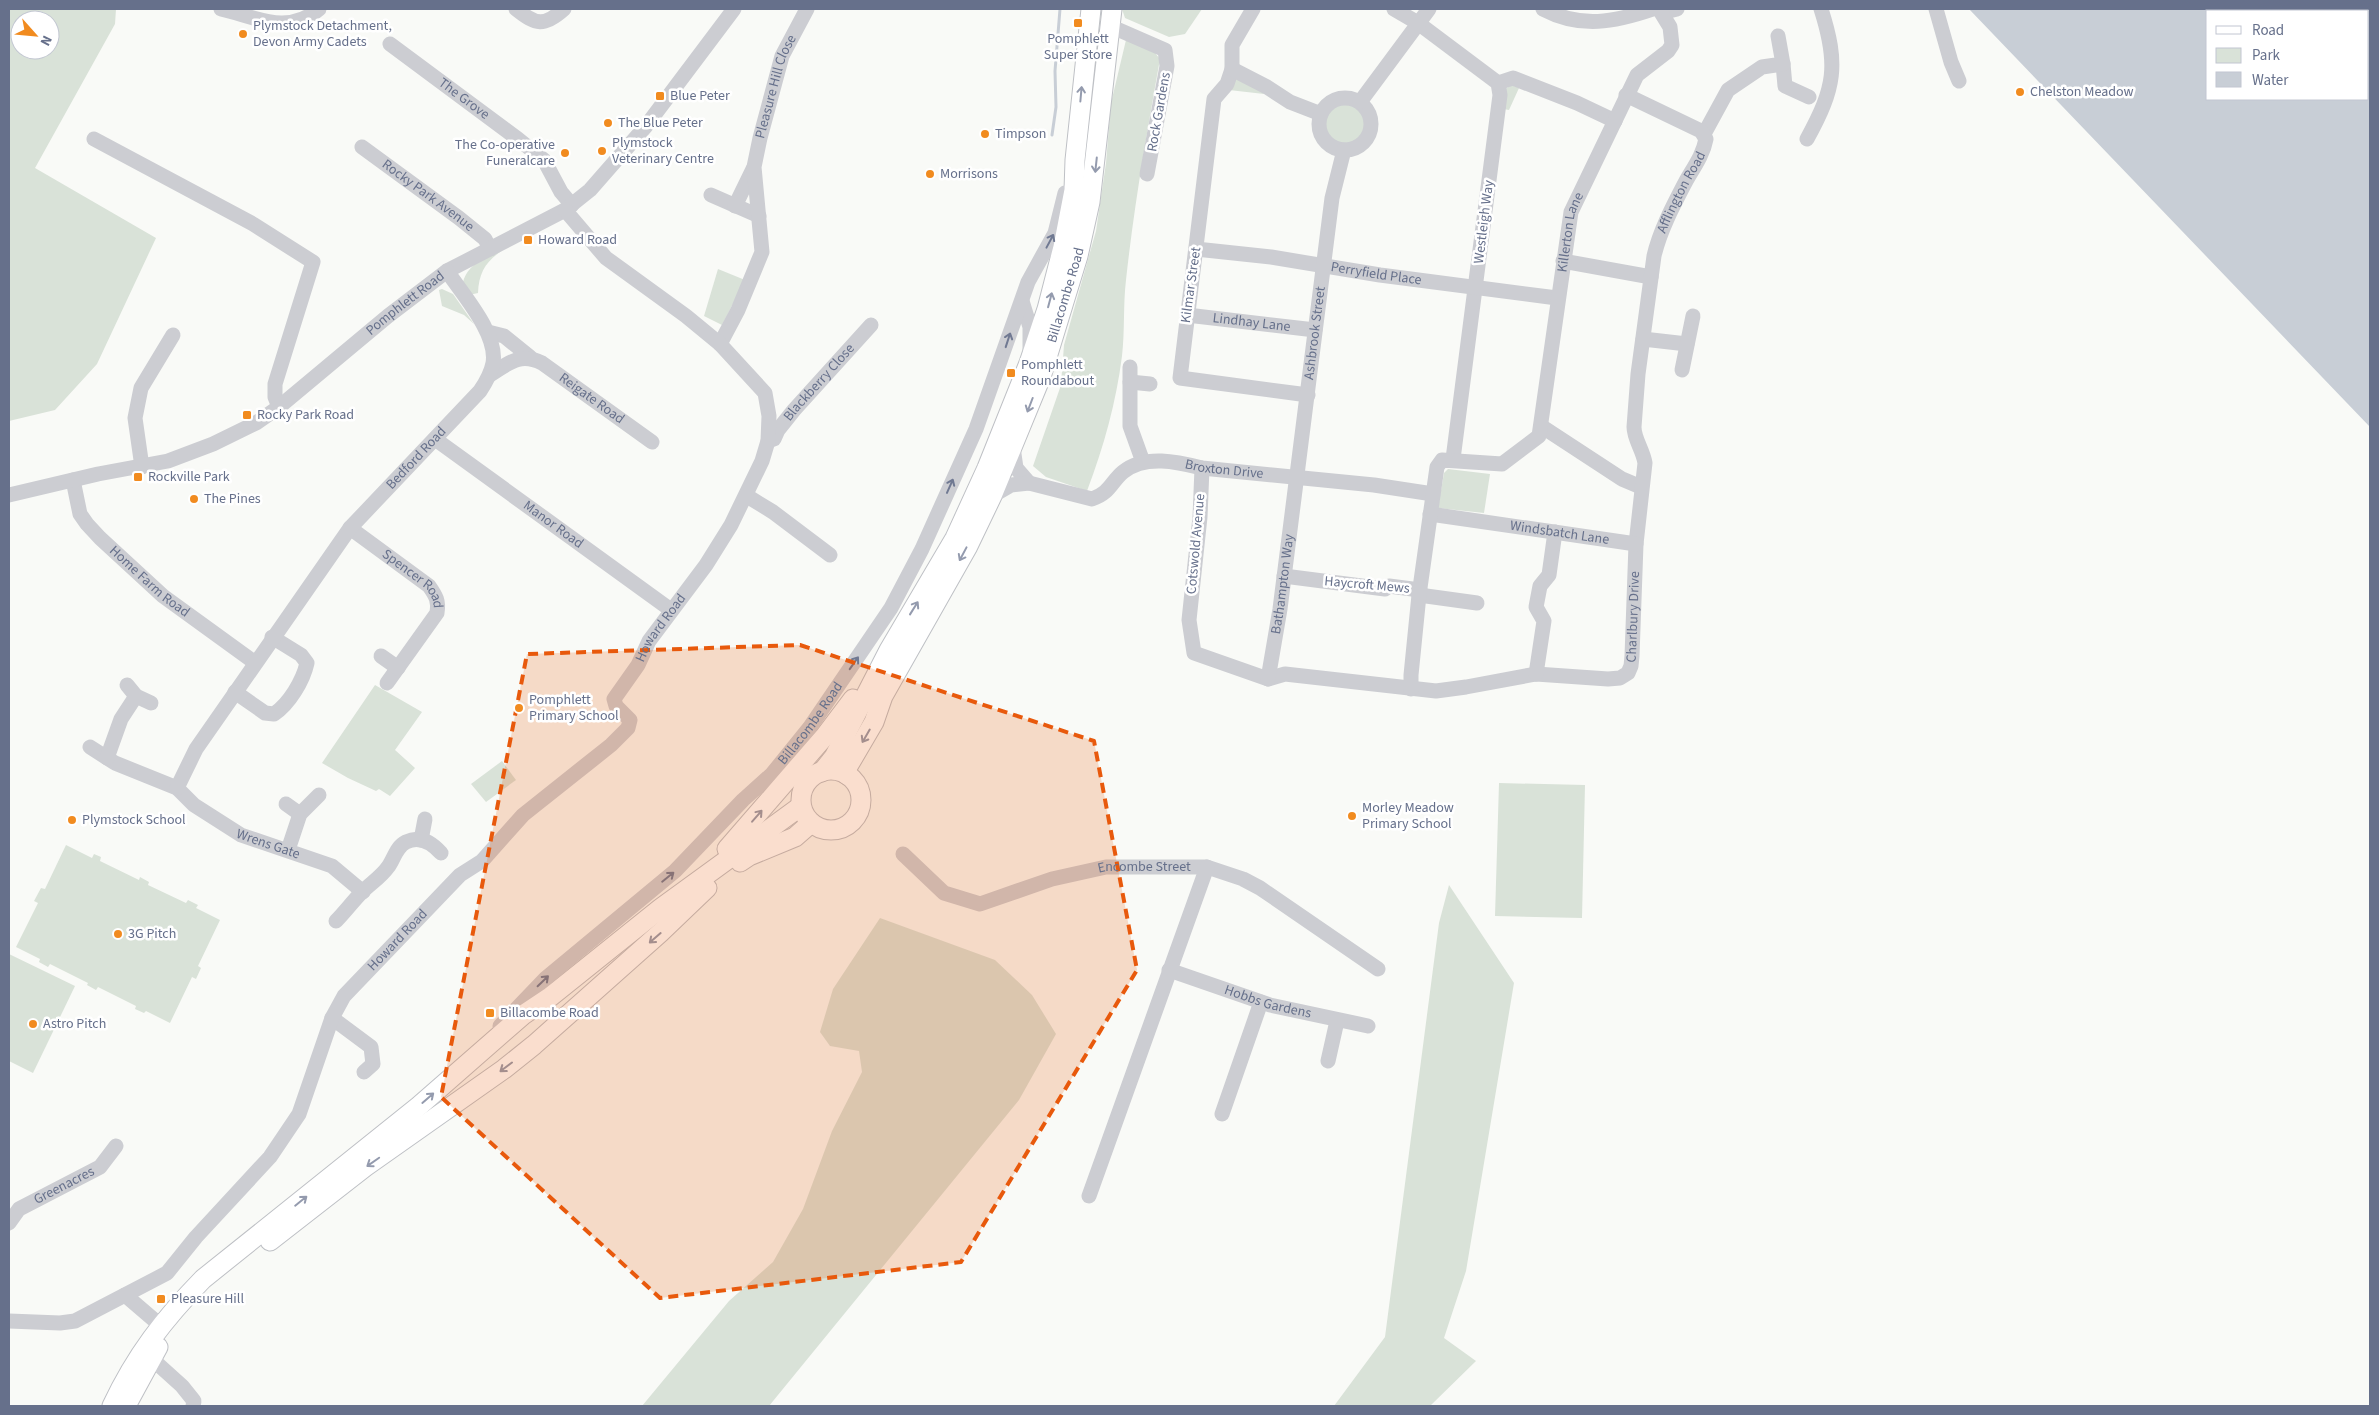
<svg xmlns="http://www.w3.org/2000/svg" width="2379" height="1415" font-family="'Source Sans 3',sans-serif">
	<rect width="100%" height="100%" fill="#f9faf7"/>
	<!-- green -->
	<g fill="#d9e2d8" fill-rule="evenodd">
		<path d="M9,9H116L115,24L35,168L156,238L97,364L55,410L9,421ZM20,20H50V50H20Z"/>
		<path d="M1122,9H1202L1185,34L1169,37L1125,18Z"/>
		<path d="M1126,40L1155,53L1160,59C1147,132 1134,206 1126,280C1123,305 1125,331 1122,356C1116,403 1104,446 1087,491L1046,477L1033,466L1061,385L1064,345L1096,231L1106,163L1111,103Z"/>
		<path d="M1236,78L1262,89L1264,94L1229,90Z"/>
		<path d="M1512,85L1519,88L1509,110L1503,109L1505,89Z"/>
		<circle cx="1345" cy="123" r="21"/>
		<path d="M503,250C486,261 479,272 478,293L469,295L463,282C469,262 486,258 503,250Z"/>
		<path d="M718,269L745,280L722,325L704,316Z"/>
		<path d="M442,289L453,294L474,324L464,315L442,306L439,290Z"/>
		<path d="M1448,469L1490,474L1484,513L1438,508L1444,473Z"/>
		<path d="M375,685L422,712L395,750L415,768L390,796L379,789L376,791L348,778L322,763Z"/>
		<path d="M502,761L516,780L486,802L471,784Z"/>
		<path d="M1499,783L1585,785L1582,918L1495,916Z"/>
		<path d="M66,845L92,858L94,854L101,857L100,861L139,880L140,877L149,882L148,885L186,903L188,900L198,905L196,908L220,920L198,966L201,968L196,979L192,977L170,1023L146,1011L144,1013L135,1009L136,1006L98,987L96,990L87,985L88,983L50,964L48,967L39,962L40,959L16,947L38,903L34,901L41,888L45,889Z"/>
		<path d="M1449,885L1514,983L1466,1271L1444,1338L1476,1361L1430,1406H1334L1385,1337L1439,923Z"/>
		<path d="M880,918L995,960L1032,995L1056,1034L1019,1100L769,1406H642L729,1301L773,1262L803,1209L832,1131L862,1072L859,1051L830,1046L820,1032L833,989Z"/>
		<path d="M9,954L75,986L33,1073L9,1061Z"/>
	</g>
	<!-- water -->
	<path fill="#c8ced6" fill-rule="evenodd" d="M1969,9H2370V427ZM2208,11H2368V99H2208Z"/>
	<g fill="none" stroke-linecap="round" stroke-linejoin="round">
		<!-- stream -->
		<path stroke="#c8ced6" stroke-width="3" d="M1052,135L1056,107L1055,71L1060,9"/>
		<!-- major casing -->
		<g stroke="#bec0c5" stroke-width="21">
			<g id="major">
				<circle cx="831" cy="800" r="30"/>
				<path d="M822,772L834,757L889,650L955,538L987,468L1029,363L1047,309L1063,247L1074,190L1075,160L1091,9"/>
				<path id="s24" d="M847,775V768L874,722L883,696L968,546L992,496L1041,377L1078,256L1090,202L1112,9"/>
				<path d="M727,849L825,736L853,699"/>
				<path d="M740,862L749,856L795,837L811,823"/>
				<path d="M270,1241L365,1167L504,1069L534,1045L660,933L707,888"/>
				<path d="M127,1404L158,1347"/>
				<path d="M112,1406C136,1355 164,1319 203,1279L419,1106L523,1015L550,997L661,908L801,806"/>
			</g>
		</g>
		<!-- minor -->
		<g stroke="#cccdd2" stroke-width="15">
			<path d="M221,9C256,17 287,36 319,9"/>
			<path d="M516,9C536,25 544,27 564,9"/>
			<path d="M1253,9L1232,45V69L1227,84L1214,99L1180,378L1308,395"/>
			<path d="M1394,9L1418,23L1498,83L1500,95L1453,459"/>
			<path d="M1543,9C1581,29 1615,22 1653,9"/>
			<path d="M1663,9L1669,11L1677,9"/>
			<path d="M1936,9L1951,62L1959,81"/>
			<path d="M1110,26L1165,50L1167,66L1147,174"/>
			<path id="s1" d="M390,44L518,139L544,160L561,192L572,205"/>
			<path d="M1783,64L1785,86L1809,97"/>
			<path d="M1232,69L1267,87L1290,102L1321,114"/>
			<path d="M1498,83L1513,78L1577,103L1615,121"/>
			<circle cx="1345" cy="124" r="26"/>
			<path d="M1360,102L1429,9"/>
			<path d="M1704,134L1728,90L1762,67L1783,64L1778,36"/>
			<path d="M94,139L253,224L313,262L275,384V397L279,407"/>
			<path d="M1807,139C1835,88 1839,65 1821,9"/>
			<path id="s2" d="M362,147L459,218L485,239L490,249"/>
			<path d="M711,195L759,216"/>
			<path d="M735,206L753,169"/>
			<path id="s3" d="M1196,249L1271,257L1380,275L1557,298"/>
			<path d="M1563,261L1651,277"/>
			<path d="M1022,301L1030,327V349"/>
			<path id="s4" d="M1187,315L1315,330"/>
			<path d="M488,332L504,336L530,357"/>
			<path d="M1643,339L1687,344"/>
			<path id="s5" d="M720,344L738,310L762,252L754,167L760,138L782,56L807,9"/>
			<path d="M1130,367V426L1143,462"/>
			<path d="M1682,370L1693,316"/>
			<path id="s6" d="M490,375C509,363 520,352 542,363L652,442"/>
			<path d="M1130,382L1150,384"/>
			<path d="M1541,426L1622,479L1641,487"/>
			<path id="s7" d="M435,439L671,610"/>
			<path id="s8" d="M768,441L774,439L778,430L794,410L871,325"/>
			<path d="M1013,447L1016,468L1029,483"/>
			<path d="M142,467L135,418L141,388L173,335"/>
			<path id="s9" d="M1202,468L1200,517L1189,620L1194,653L1268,679L1285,674L1436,691L1466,687L1536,674L1608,679L1620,678L1628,673L1631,666L1632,656L1636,544L1645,463C1643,450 1634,439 1634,427L1638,374L1654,256C1660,230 1674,204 1686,181C1694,167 1703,155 1706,139L1701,131L1626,95"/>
			<path id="s10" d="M73,480L80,514L87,524L100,538L163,596L254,662"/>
			<path id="s11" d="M9,495L98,474L168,461L213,444L256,423L279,407L388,316L447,271L565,210L590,190L646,126L734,9"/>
			<path d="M747,496L773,512L830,555"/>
			<path id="s12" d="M992,496L1011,485L1029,483L1092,499C1110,493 1111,482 1123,472C1145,454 1178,462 1202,468L1374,485L1433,494"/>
			<path id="s13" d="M1430,514L1636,544"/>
			<path id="s14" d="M350,528L429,586C436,596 439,601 437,613L387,683"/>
			<path d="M1284,576L1385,589L1389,586L1420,590"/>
			<path d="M1419,595L1477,603"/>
			<path d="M381,656L398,668"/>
			<path d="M1536,674L1544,621L1536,607L1540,586L1549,575L1555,532"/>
			<path id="s15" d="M1268,679L1280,609L1332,198L1344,150"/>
			<path d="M127,685L136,696L151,703"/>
			<path id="s16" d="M1411,689V675L1419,595L1437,467L1442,460L1502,464L1539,436L1571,212L1637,75L1668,51L1672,45L1670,27L1659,9"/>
			<path d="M235,692L265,713L274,714C289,704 303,681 307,663L301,655L272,637"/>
			<path id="s17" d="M90,747L115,763L177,788L194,805L241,835L332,866L363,892"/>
			<path d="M107,758L121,719L136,696"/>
			<path id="s18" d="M177,788L196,749L350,528L480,391C486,382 491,374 493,363C498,334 463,295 447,271"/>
			<path d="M286,804L300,814"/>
			<path d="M421,840L425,819"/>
			<path d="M288,850L300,814L319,795"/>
			<path id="s19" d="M903,854L944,893L980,904L1052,879L1106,867H1207L1243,879L1260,888L1378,969"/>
			<path d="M336,921C345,912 353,901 362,892C371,883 381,877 388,867C394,859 396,847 406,842C420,835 432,843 441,853"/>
			<path id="s20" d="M1169,970L1270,1005L1368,1026"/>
			<path d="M332,1018L371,1047L373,1064L364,1072"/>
			<path id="s21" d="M500,1026L546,978L675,871L743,800L772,774L810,727L891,608L922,549L976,429L1028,282L1055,233L1065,193"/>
			<path d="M1328,1061L1337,1021"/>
			<path d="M1222,1114L1261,1002"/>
			<path d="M1089,1196L1207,867"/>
			<path id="s22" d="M9,1223L19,1209L100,1167L116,1146"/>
			<path d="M125,1295L160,1325"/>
			<path id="s23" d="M9,1321L60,1323L75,1321L167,1273L196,1237L270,1157L299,1114L332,1018L344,996L460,875L482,861L523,815L611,745L628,728L630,720L616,706L614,699L638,665L649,641L706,565L731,525L762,461L768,441L769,416L765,393L720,344L686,316L606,258L565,210"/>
			<path d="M151,1358L182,1386L194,1401L193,1406"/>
		</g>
		<!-- major -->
		<use href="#major" stroke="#fff" stroke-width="19"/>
	</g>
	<!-- one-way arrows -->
	<defs><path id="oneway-shaft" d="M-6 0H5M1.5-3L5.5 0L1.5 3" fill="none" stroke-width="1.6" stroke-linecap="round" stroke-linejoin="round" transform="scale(1.25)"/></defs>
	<g stroke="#949bae">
		<use href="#oneway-shaft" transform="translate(1081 94) rotate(-85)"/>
		<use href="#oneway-shaft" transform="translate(1096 165) rotate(96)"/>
		<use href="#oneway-shaft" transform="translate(1050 300) rotate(-75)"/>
		<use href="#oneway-shaft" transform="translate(1030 405) rotate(111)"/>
		<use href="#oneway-shaft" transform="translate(963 554) rotate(118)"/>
		<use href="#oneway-shaft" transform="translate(914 608) rotate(-58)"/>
		<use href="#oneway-shaft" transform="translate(866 736) rotate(120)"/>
		<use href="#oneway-shaft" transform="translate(757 816) rotate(-49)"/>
		<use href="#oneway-shaft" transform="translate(655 938) rotate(139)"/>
		<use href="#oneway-shaft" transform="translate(506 1067) rotate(143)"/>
		<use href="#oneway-shaft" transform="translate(428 1098) rotate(-41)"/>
		<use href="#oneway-shaft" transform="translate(373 1162) rotate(145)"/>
		<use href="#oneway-shaft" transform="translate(301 1201) rotate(-39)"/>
	</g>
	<g stroke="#707992">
		<use href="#oneway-shaft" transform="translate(1050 241) rotate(-62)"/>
		<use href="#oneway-shaft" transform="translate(1008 340) rotate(-72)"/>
		<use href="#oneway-shaft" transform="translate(950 486) rotate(-66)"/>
		<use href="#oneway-shaft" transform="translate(854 663) rotate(-55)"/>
		<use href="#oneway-shaft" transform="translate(668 877) rotate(-39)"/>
		<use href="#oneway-shaft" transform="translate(543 981) rotate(-44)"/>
	</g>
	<!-- marked area -->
	<path fill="#e8590c" fill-opacity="0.2" stroke="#e8590c" stroke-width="4" stroke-dasharray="10 6" stroke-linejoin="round" d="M800,645L1094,741L1137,970L961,1262L660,1298L441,1097L527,654Z"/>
	<!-- markers -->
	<g fill="#f18b1f" stroke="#fff" stroke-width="2">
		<rect x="1073" y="18" width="10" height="10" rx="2.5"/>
		<circle cx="243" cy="34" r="5"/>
		<circle cx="2020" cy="92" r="5"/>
		<rect x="655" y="91" width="10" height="10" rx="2.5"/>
		<circle cx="608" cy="123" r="5"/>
		<circle cx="985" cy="134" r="5"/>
		<circle cx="602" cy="151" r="5"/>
		<circle cx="565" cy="153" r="5"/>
		<circle cx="930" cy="174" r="5"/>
		<rect x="523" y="235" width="10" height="10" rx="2.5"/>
		<rect x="1006" y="368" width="10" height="10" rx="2.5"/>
		<rect x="242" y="410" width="10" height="10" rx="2.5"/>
		<rect x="133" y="472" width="10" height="10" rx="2.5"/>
		<circle cx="194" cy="499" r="5"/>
		<circle cx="519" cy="708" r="5"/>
		<circle cx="1352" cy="816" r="5"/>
		<circle cx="72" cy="820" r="5"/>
		<circle cx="118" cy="934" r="5"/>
		<rect x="485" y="1008" width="10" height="10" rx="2.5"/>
		<circle cx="33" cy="1024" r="5"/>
		<rect x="156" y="1294" width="10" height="10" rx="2.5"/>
	</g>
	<g text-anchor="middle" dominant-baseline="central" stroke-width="5" stroke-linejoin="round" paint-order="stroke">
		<!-- poi labels -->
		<g font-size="14" fill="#66708b" stroke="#fff" text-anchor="start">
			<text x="253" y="26">Plymstock Detachment,<tspan x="253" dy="16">Devon Army Cadets</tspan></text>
			<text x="1078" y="39" text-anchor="middle">Pomphlett<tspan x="1078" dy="16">Super Store</tspan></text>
			<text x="2030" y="92">Chelston Meadow</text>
			<text x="670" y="96">Blue Peter</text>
			<text x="618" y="123">The Blue Peter</text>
			<text x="995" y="134">Timpson</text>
			<text x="612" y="143">Plymstock<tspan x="612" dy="16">Veterinary Centre</tspan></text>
			<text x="555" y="145" text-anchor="end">The Co-operative<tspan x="555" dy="16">Funeralcare</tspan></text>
			<text x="940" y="174">Morrisons</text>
			<text x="538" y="240">Howard Road</text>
			<text x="1021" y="365">Pomphlett<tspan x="1021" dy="16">Roundabout</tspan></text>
			<text x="257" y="415">Rocky Park Road</text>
			<text x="148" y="477">Rockville Park</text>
			<text x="204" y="499">The Pines</text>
			<text x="529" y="700">Pomphlett<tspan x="529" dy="16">Primary School</tspan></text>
			<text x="1362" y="808">Morley Meadow<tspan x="1362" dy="16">Primary School</tspan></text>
			<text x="82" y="820">Plymstock School</text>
			<text x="128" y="934">3G Pitch</text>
			<text x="500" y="1013">Billacombe Road</text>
			<text x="43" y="1024">Astro Pitch</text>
			<text x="171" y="1299">Pleasure Hill</text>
		</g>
		<!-- street labels -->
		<g font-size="14" fill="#66708b" stroke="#fff">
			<text stroke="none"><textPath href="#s5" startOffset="270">Pleasure Hill Close</textPath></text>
			<text stroke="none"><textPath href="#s1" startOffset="92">The Grove</textPath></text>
			<text transform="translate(1159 112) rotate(-80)">Rock Gardens</text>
			<text stroke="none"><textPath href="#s9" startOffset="1120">Afflington Road</textPath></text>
			<text stroke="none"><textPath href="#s2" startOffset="82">Rocky Park Avenue</textPath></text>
			<text transform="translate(1484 222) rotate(-83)">Westleigh Way</text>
			<text stroke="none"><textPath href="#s16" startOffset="545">Killerton Lane</textPath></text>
			<text stroke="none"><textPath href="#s3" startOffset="182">Perryfield Place</textPath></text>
			<text transform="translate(1191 285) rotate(-82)">Kilmar Street</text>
			<text stroke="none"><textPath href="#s24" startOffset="530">Billacombe Road</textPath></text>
			<text stroke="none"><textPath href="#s11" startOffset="450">Pomphlett Road</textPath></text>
			<text stroke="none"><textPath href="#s4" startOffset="65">Lindhay Lane</textPath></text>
			<text stroke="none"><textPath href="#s15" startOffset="349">Ashbrook Street</textPath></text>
			<text stroke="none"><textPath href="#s8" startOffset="79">Blackberry Close</textPath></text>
			<text stroke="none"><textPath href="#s6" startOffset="118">Reigate Road</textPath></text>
			<text stroke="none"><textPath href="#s18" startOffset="409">Bedford Road</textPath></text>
			<text stroke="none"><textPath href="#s12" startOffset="251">Broxton Drive</textPath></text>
			<text stroke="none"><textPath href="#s7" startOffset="146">Manor Road</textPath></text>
			<text stroke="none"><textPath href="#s13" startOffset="131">Windsbatch Lane</textPath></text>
			<text transform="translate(1196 544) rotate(-85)">Cotswold Avenue</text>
			<text stroke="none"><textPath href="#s10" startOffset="132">Home Farm Road</textPath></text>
			<text stroke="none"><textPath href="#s14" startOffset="82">Spencer Road</textPath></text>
			<text stroke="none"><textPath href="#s15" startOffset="96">Bathampton Way</textPath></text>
			<text transform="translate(1367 585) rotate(5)">Haycroft Mews</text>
			<text stroke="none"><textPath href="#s9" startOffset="686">Charlbury Drive</textPath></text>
			<text stroke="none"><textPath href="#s23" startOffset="1016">Howard Road</textPath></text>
			<text stroke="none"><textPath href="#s21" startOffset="435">Billacombe Road</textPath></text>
			<text stroke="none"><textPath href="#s17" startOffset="205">Wrens Gate</textPath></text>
			<text stroke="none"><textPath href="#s19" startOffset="264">Encombe Street</textPath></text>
			<text stroke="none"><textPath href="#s23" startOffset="581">Howard Road</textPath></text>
			<text stroke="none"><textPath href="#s20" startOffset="104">Hobbs Gardens</textPath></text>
			<text stroke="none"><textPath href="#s22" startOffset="68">Greenacres</textPath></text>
		</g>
	</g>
	<!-- border -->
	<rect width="2379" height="1415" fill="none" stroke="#66708b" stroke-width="20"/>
	<!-- legend -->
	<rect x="2206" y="10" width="162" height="90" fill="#ffffff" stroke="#c2c6d1"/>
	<rect x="2216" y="26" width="25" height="8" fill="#ffffff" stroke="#c2c6d1"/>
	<text x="2252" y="35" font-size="15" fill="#66708b">Road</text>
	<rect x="2216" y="48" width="25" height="15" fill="#d9e2d8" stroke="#c2c6d1"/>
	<text x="2252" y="60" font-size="15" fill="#66708b">Park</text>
	<rect x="2216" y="72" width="25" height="15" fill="#c8ced6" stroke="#c2c6d1"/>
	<text x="2252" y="85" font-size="15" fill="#66708b">Water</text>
	<!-- north arrow -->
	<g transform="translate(35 35) rotate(117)"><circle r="24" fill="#ffffff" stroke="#c2c6d1"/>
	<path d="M0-4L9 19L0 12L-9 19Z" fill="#f18b1f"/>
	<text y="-8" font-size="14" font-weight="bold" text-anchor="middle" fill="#66708b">N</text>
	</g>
</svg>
